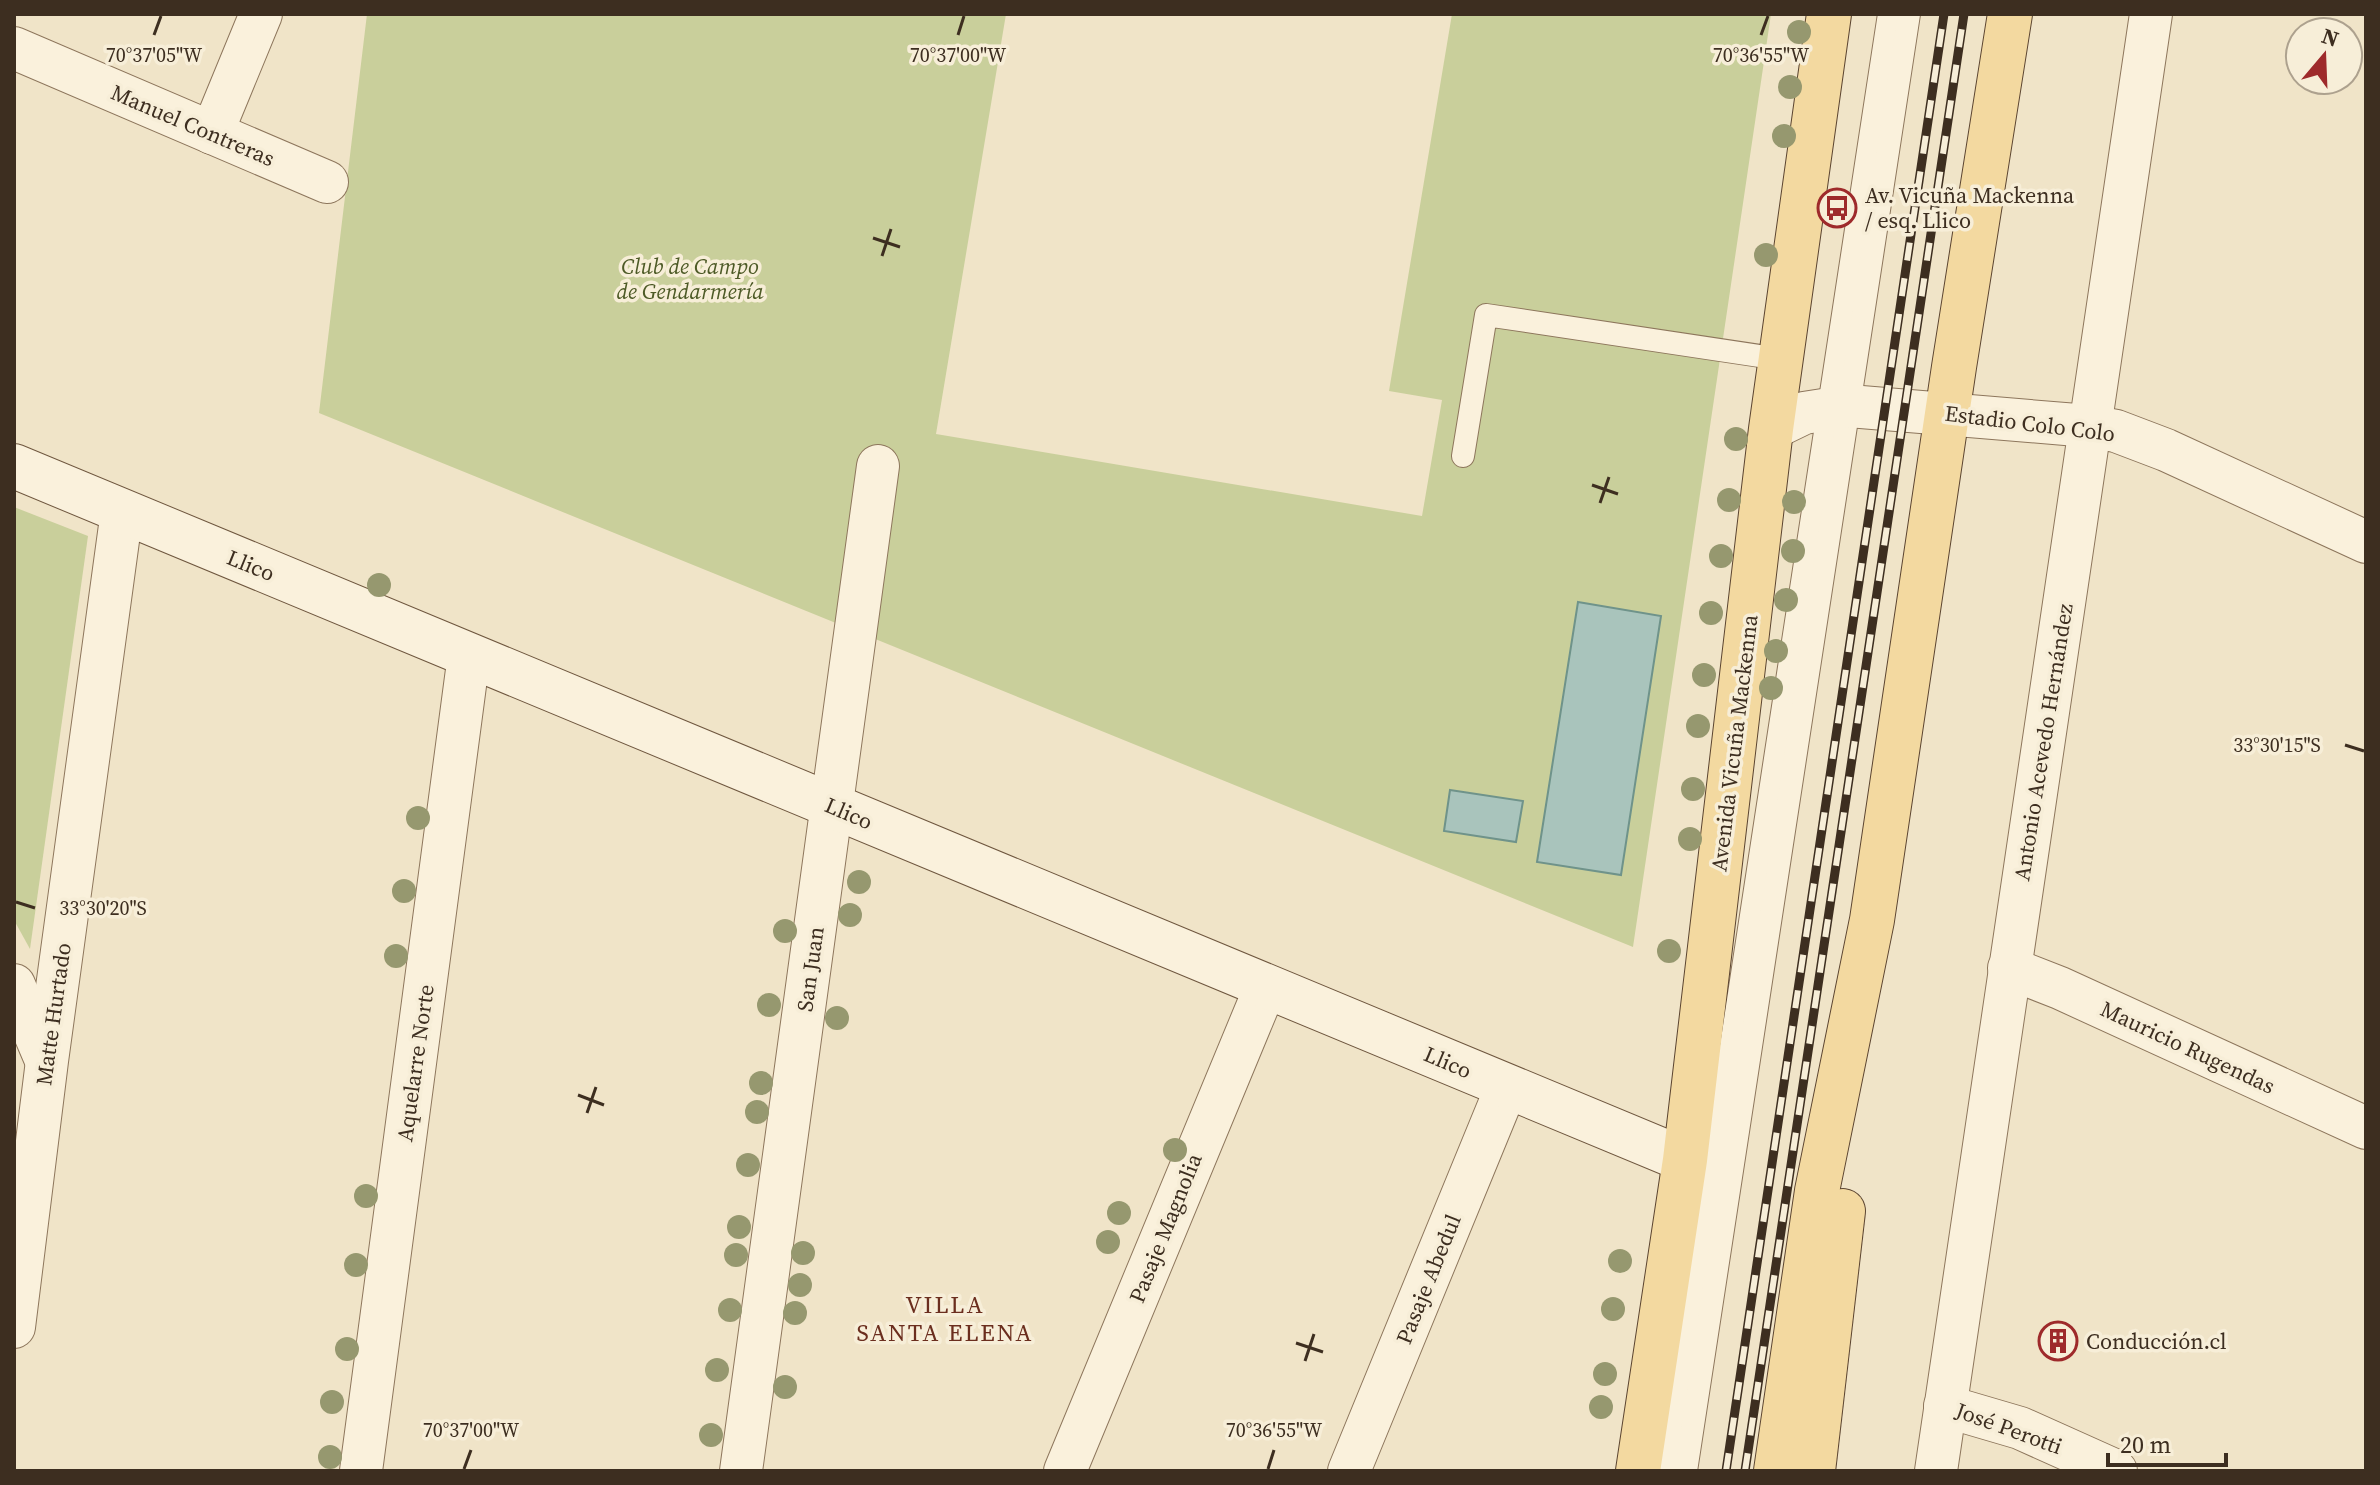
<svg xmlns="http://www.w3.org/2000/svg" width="2380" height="1485" font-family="'Source Serif 4',serif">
	<rect width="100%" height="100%" fill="#f0e4c8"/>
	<!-- green -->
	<g fill="#c9cf9b">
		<path d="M367,14H1006L936,434L1422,516L1442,400L1389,391L1452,14H1771L1633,947L319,413Z"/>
		<path d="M14,507L88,536L30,949L14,920Z"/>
	</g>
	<!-- water -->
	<g fill="#a9c4bc" stroke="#6f938a" stroke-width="2">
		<path d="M1578,602L1661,616L1621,875L1537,862Z"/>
		<path d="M1450,790L1523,801L1516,842L1444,831Z"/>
	</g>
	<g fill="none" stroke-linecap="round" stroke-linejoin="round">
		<!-- lane casing -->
		<g stroke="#8d765c" stroke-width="24">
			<g id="lane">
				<path d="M1463,456L1486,315L1780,359"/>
				<path d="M1666,1471L1889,14"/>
				<path d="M1686,1471L1909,14"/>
			</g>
		</g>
		<!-- street casing -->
		<g stroke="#8d765c" stroke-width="44">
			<g id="street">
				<path d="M14,48L327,182"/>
				<path d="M212,133L261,14"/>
				<path d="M1771,429L1804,413L1849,406L2089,426L2116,431L2166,450L2366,542"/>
				<path d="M2009,968L2060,988L2366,1128"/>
				<path d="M14,985L46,1060"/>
				<path d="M14,1327L47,1061L122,511"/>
				<path d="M1945,1406L2020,1428L2116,1471"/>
				<path d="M361,1471L469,655"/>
				<path d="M741,1471L878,466"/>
				<path d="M1065,1471L1266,986"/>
				<path d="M1349,1471L1507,1086"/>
				<path d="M1936,1471L2151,14"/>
			</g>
		</g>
		<!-- secondary casing -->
		<g stroke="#6f573f" stroke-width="46">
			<path id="secondary" d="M14,466L1685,1160"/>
		</g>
		<!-- primary casing -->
		<g stroke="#5b4430" stroke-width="46">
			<g id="primary">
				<path d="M1638,1471L1685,1160L1771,429L1829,14"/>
				<path d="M1776,1471L1817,1191L1872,920L1954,367L2010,14"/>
				<path d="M1813,1471L1843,1211"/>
			</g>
		</g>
		<!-- lane -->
		<use href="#lane" stroke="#faf1dc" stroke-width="22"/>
		<!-- street -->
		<use href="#street" stroke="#faf1dc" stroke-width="42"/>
		<!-- secondary -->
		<use href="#secondary" stroke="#faf1dc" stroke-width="44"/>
		<!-- primary -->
		<use href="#primary" stroke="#f3d9a0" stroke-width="44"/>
		<!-- rail casing -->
		<g stroke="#3d2e20" stroke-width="9">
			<g id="rail">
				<path d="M1726,1471L1944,14"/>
				<path d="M1745,1471L1964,14"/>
			</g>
		</g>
		<!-- rail -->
		<use href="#rail" stroke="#f7eed8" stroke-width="6" stroke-dasharray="18" stroke-linecap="butt"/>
	</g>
	<!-- trees -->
	<g fill="#96986f">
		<circle cx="1799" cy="32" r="12"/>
		<circle cx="1790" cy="87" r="12"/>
		<circle cx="1784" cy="136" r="12"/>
		<circle cx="1766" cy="255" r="12"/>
		<circle cx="1736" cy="439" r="12"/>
		<circle cx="1729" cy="500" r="12"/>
		<circle cx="1794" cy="502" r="12"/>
		<circle cx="1793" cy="551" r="12"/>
		<circle cx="1721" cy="556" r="12"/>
		<circle cx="379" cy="585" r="12"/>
		<circle cx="1786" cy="600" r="12"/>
		<circle cx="1711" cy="613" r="12"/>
		<circle cx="1776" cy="651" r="12"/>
		<circle cx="1704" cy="675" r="12"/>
		<circle cx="1771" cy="688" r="12"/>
		<circle cx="1698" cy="726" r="12"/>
		<circle cx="1693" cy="789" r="12"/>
		<circle cx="418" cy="818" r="12"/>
		<circle cx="1690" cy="839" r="12"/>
		<circle cx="859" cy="882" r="12"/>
		<circle cx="404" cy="891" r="12"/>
		<circle cx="850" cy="915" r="12"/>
		<circle cx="785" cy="931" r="12"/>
		<circle cx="1669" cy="951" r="12"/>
		<circle cx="396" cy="956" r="12"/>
		<circle cx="769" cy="1005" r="12"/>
		<circle cx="837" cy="1018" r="12"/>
		<circle cx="761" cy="1083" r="12"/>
		<circle cx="757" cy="1112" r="12"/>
		<circle cx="1175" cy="1150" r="12"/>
		<circle cx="748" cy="1165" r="12"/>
		<circle cx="366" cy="1196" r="12"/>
		<circle cx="1119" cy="1213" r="12"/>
		<circle cx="739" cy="1227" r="12"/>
		<circle cx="1108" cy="1242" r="12"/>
		<circle cx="803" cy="1253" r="12"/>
		<circle cx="736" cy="1255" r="12"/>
		<circle cx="1620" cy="1261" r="12"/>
		<circle cx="356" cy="1265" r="12"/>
		<circle cx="800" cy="1285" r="12"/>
		<circle cx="1613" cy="1309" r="12"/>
		<circle cx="730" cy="1310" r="12"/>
		<circle cx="795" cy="1313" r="12"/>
		<circle cx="347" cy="1349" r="12"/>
		<circle cx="717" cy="1370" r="12"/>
		<circle cx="1605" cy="1374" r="12"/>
		<circle cx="785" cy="1387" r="12"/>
		<circle cx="332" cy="1402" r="12"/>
		<circle cx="1601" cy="1407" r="12"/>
		<circle cx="711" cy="1435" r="12"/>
		<circle cx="330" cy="1457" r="12"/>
	</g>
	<!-- ticks -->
	<path fill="none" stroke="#3d2e20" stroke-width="3" d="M154,35L161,16M958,35L964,16M1761,35L1768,16M873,238L900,247M882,256L891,229M1592,485L1618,494M1600,503L1609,477M2345,745L2364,751M16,902L35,908M578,1095L604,1105M587,1113L596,1087M1296,1343L1323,1352M1305,1361L1314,1334M464,1469L471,1450M1268,1469L1274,1450"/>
	<!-- icons -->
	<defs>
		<g id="bus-ring" transform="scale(2)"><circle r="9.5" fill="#f7eed8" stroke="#9e2a2b" stroke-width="1.5"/><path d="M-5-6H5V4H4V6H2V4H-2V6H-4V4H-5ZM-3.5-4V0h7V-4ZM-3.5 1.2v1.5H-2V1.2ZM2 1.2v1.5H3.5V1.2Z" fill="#9e2a2b"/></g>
		<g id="building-ring" transform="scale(2)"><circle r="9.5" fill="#f7eed8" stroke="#9e2a2b" stroke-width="1.5"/><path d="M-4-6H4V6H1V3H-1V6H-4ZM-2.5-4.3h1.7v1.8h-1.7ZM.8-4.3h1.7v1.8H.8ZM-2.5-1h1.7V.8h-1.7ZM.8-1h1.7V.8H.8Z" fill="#9e2a2b"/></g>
	</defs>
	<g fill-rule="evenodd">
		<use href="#bus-ring" x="1837" y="208"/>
		<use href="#building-ring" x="2058" y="1341"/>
	</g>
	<g text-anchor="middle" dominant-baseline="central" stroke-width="7" stroke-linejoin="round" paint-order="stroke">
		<!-- street labels -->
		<g font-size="22" fill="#3d2e20" stroke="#f7eed8">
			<text transform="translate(193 125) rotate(23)">Manuel Contreras</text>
			<text transform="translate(2030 423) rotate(7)">Estadio Colo Colo</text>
			<text transform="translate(251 565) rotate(22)">Llico</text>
			<text transform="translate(2043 742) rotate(-81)">Antonio Acevedo Hernández</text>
			<text transform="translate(1734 743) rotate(-83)">Avenida Vicuña Mackenna</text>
			<text transform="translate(849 813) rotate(23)">Llico</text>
			<text transform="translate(810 969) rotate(-82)">San Juan</text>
			<text transform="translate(53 1014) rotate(-82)">Matte Hurtado</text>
			<text transform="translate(2188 1047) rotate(25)">Mauricio Rugendas</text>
			<text transform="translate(1448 1062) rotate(23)">Llico</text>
			<text transform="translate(415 1063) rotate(-82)">Aquelarre Norte</text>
			<text transform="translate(1165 1228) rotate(-68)">Pasaje Magnolia</text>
			<text transform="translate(1428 1279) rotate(-68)">Pasaje Abedul</text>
			<text transform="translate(2009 1428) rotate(20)">José Perotti</text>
		</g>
		<!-- poi labels -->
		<g font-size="22" fill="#3d2e20" stroke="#f7eed8" text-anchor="start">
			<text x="1865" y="195">Av. Vicuña Mackenna<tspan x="1865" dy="25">/ esq. Llico</tspan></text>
			<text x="2086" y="1341">Conducción.cl</text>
		</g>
		<!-- park labels -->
		<g font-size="22" font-style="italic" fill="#4d5a26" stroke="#f7eed8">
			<text x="690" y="266">Club de Campo<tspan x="690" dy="25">de Gendarmería</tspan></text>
		</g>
		<!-- neighbourhood labels -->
		<g font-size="24" letter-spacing="2" fill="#6b2e1e" stroke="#f7eed8">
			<text x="945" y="1304">VILLA<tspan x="945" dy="28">SANTA ELENA</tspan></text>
		</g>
	</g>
	<g font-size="20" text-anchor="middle" fill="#3d2e20" stroke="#f7eed8" stroke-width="7" stroke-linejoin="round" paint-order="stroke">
		<text x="154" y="62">70°37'05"W</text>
		<text x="958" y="62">70°37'00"W</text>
		<text x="1761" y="62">70°36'55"W</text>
		<text x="2277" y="752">33°30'15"S</text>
		<text x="103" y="915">33°30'20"S</text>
		<text x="471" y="1437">70°37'00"W</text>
		<text x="1274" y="1437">70°36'55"W</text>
	</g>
	<!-- border -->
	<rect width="2380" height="1485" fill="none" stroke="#3d2e20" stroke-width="32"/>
	<!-- north arrow -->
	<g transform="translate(2324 56) rotate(19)"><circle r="38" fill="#f7eed8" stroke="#ada18e" stroke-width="2"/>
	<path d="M0-6L14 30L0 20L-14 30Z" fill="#9e2a2b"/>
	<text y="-12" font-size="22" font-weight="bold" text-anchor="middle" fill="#3d2e20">N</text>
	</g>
	<!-- scale -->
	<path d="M2108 1453v12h118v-12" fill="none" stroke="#3d2e20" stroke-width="4"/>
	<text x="2120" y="1453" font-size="24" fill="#3d2e20" stroke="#f7eed8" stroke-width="6" paint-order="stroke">20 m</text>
</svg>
